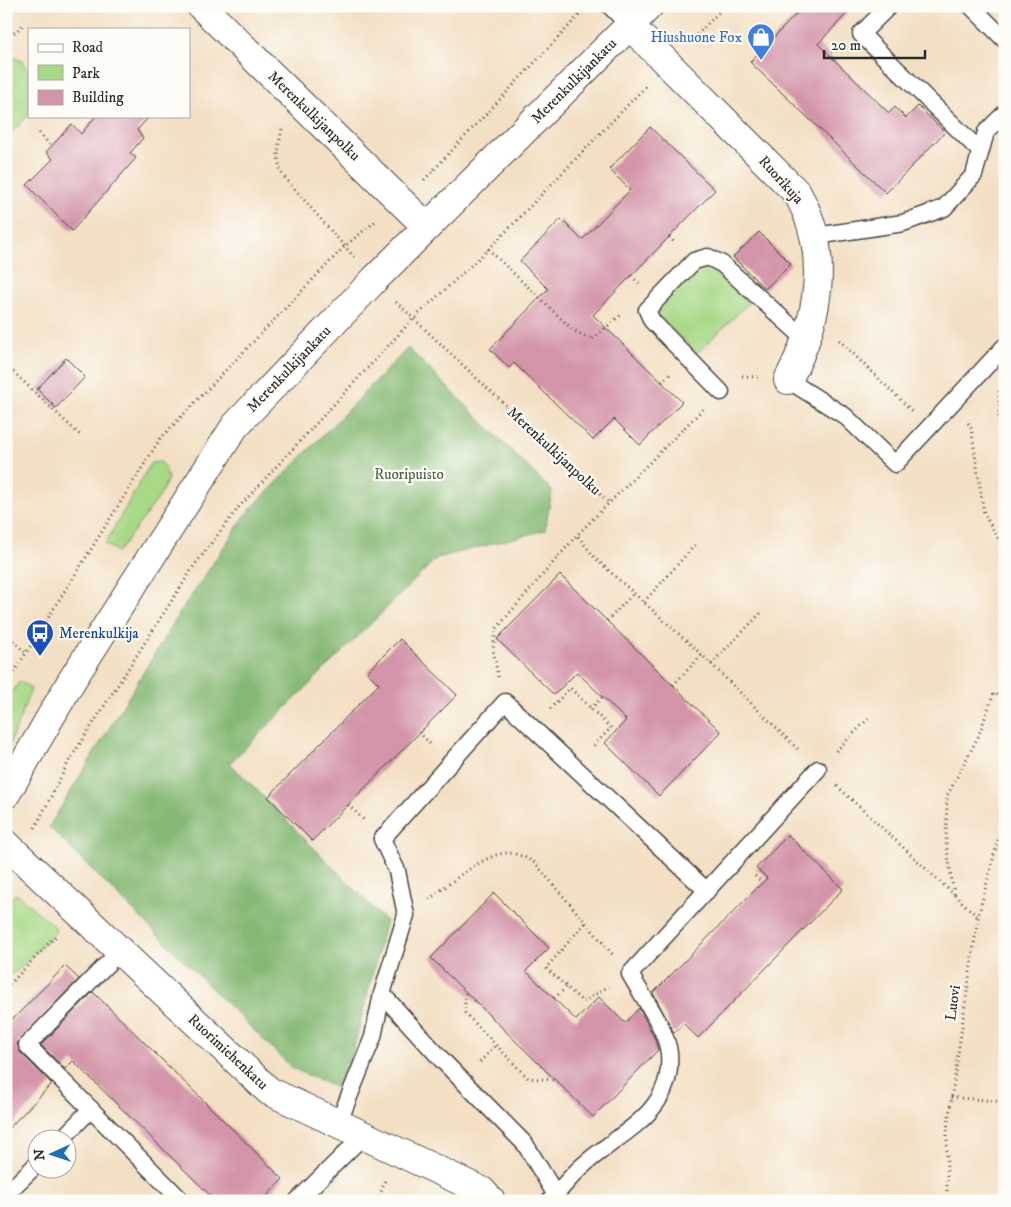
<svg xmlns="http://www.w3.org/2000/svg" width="1011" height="1207" font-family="'IM FELL DW Pica',serif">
	<rect width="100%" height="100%" fill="#fdfcf7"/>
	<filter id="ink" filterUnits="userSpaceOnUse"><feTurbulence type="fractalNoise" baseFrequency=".02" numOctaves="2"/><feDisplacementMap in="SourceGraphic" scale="10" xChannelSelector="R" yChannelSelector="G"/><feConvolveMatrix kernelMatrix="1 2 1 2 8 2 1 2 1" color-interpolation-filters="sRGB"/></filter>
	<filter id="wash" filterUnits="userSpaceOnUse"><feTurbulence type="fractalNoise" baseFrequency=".0096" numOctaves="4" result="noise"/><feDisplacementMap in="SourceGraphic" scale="20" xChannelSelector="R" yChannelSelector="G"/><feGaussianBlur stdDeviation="1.12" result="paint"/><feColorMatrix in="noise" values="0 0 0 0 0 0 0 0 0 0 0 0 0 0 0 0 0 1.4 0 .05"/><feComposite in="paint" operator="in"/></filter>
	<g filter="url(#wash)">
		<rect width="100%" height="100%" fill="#f3dfc3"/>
		<!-- green -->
		<g fill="#a8d987" stroke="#6a8259">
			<path d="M6,54L22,61L29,71V115L6,138Z"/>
			<path d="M709,268L749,303L697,353L658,316L660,302L689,274Z"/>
			<path d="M160,462L165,466L168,479L158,499L118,552L105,544L151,463Z"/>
			<path d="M20,681L31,689L6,754V700Z"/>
			<path d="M14,895H18L55,927L56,932L16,972L6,975V905Z"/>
		</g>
		<!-- forest -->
		<path fill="#86b974" stroke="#587250" d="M408,348L552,491L545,530L437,558L230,763L386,921L343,1091L292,1068L49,827L179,614L246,514Z"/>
		<g id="blocks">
			<!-- building -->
			<g fill="#d394a9">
				<path d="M804,6H854L818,44L889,113L895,107L906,118L918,106L945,132L886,193L750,62Z"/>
				<path d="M96,116H150L137,130L143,138L130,153L136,158L72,231L27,185L53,159L46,152L72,124L81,134Z"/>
				<path d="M650,127L715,190L593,315L682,402L640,445L614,419L593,440L514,363L509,368L490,349L548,289L520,261L561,219L582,240L630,190L609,169Z"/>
				<path d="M759,232L791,264L765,289L733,257Z"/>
				<path d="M66,358L85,377L56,408L37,389Z"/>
				<path d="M560,575L721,732L659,796L605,743L626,720L577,672L554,695L497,639Z"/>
				<path d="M400,639L457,695L312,841L268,797L379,684L367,672Z"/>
				<path d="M788,835L843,889L698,1038L684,1024L674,1033L653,993L767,878L756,868Z"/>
				<path d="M494,893L549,948L526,971L576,1020L599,997L625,1023L639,1008L654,1037L658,1050L593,1117L431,958Z"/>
				<path d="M65,966L79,979L17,1043L20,1052L52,1084L6,1131V1026Z"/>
				<path d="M93,992L283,1179L262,1201H216L73,1061L65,1069L41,1045Z"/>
			</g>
		</g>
	</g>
	<g filter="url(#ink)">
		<use href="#blocks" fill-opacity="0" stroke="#494642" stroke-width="1"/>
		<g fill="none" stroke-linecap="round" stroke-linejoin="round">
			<!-- service casing -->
			<g stroke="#494642" stroke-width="19">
				<g id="service">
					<path d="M610,6L630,26"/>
					<path d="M889,6L861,34L980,151"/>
					<path d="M971,6L1005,40"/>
					<path d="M816,236L903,223L944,208L974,175L986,132L1005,113"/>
					<path d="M788,380L845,416L895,464L1005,346"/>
					<path d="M721,392L652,321L647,310L694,261L708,257L722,264L805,339"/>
					<path d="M120,951L27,1045L182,1201"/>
					<path d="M382,994L443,1061L525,1144L556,1195"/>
					<path d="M338,1124L373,1037L382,994L406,915L397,871L382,839L505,702L707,891"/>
					<path d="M61,1140L91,1109"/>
					<path d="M6,1194L38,1163"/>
					<path d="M297,1201L363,1136"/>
					<path d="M550,1201C562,1188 573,1173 587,1162C624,1130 674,1111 669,1053C666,1028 642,996 630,974L818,769"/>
				</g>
			</g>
			<!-- minor casing -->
			<g stroke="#494642" stroke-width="30">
				<g id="minor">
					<path d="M201,6L427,227"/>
					<path d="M630,26L797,193C832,253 819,321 788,380"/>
					<path d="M6,794L72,680L235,426L375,279L649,6"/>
					<path d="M6,844L269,1091L482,1191L491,1201"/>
				</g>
			</g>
			<!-- path -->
			<g stroke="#494642" stroke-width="3" stroke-dasharray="1 4" stroke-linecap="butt">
				<path d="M14,33L23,25"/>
				<path d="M690,42L725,6"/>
				<path d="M826,52L841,50"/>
				<path d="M282,129C278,148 275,160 284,177L354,257"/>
				<path d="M39,133L51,146"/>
				<path d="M424,180L586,8"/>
				<path d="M669,237L675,243"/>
				<path d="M488,249L572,329L591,340L621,315"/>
				<path d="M631,276L639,283"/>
				<path d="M396,302L608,502"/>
				<path d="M839,340L912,411"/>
				<path d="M6,365L80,435"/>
				<path d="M742,376L758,377"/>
				<path d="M662,382L670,374"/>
				<path d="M999,391V429L1005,431"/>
				<path d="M703,409L577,535L595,558L702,655L800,751"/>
				<path d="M968,423L971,427L984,514L1005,550"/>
				<path d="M644,602L695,545"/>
				<path d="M607,621L634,593"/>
				<path d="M6,634L26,653"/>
				<path d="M711,664L762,612"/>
				<path d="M498,677L493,649L496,629L577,535"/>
				<path d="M6,685L160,439L345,246L377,220"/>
				<path d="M673,685L702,655"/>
				<path d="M550,709L570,688L611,728L591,748"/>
				<path d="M591,709L602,697"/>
				<path d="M419,732L431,745"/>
				<path d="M836,751L869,718"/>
				<path d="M837,786L978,917"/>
				<path d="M348,805L364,820"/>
				<path d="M35,828L69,761L194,566L239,507L412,320L491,247L647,85"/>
				<path d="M755,876L762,882"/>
				<path d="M954,894L946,843L947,796L978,737L994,693L1005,699"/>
				<path d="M429,899C449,885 485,852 509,853C519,854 527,858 535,863L614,956"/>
				<path d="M585,923L546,968L583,1002L609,986"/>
				<path d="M6,988L57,935"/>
				<path d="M466,993L464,1012L528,1078L555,1080"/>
				<path d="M554,998L566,988"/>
				<path d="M480,1062L495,1046"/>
				<path d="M951,1097L1005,1102"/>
				<path d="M378,1201L385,1180"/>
				<path d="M947,1201V1129L978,917L1005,813"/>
			</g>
			<!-- service -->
			<use href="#service" stroke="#fff" stroke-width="16"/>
			<!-- minor -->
			<use href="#minor" stroke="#fff" stroke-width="28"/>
		</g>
	</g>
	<!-- icons -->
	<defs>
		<g id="shop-pin" transform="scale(1.4375)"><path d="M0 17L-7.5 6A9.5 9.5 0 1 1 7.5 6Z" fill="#3f7fe0" stroke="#fdfcf7"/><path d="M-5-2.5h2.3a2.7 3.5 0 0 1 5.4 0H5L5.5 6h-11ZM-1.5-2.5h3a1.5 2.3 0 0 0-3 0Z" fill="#fff"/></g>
		<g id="bus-pin" transform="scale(1.4375)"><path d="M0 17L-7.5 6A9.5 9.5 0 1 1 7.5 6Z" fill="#1a4fb4" stroke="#fdfcf7"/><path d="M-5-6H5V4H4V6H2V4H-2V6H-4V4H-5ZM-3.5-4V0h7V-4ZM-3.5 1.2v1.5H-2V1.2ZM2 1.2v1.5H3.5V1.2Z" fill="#fff"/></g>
	</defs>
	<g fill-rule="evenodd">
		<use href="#shop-pin" x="761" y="37"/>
		<use href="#bus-pin" x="40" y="633"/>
	</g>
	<g text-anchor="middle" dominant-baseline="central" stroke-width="4.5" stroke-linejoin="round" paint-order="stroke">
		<!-- shop labels -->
		<g font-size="15" fill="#366cbe" stroke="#fdfcf7" text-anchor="end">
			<text x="742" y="37">Hiushuone Fox</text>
		</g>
		<!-- street labels -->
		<g font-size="15" fill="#2b2b2b" stroke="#fdfcf7">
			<text transform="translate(574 81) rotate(-45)">Merenkulkijankatu</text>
			<text transform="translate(314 116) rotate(44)">Merenkulkijanpolku</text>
			<text transform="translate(781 180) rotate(48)">Ruorikuja</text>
			<text transform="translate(289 369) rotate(-46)">Merenkulkijankatu</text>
			<text transform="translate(554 451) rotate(43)">Merenkulkijanpolku</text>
			<text transform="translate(953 1003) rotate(-82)">Luovi</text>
			<text transform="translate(228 1052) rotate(43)">Ruorimiehenkatu</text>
		</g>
		<!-- park labels -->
		<g font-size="15" fill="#505f47" stroke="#fdfcf7">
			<text x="409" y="474">Ruoripuisto</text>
		</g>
		<!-- transit labels -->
		<g font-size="15" fill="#164399" stroke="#fdfcf7" text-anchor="start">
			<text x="59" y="633">Merenkulkija</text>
		</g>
	</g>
	<!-- margin -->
	<rect width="1011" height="1207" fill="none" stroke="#fdfcf7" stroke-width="25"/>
	<!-- legend -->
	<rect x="28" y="28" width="162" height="90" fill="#fdfcf7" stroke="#a9a8a5"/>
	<rect x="38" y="44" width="25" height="8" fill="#ffffff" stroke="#a9a8a5"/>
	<text x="72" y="52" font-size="15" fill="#2b2b2b">Road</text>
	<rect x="38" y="65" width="25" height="15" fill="#a8d987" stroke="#a9a8a5"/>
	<text x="72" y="78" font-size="15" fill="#2b2b2b">Park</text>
	<rect x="38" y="90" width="25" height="15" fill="#d394a9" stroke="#a9a8a5"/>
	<text x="72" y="102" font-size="15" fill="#2b2b2b">Building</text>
	<!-- north arrow -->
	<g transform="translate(52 1154) rotate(267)"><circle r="24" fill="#fdfcf7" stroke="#a9a8a5"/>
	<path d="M0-4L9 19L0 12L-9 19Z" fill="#1f6fb2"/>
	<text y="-8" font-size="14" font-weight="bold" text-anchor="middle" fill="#2b2b2b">N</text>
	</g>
	<!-- scale -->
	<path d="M824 50v8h101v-8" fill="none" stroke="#2b2b2b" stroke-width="2.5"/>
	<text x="831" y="50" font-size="15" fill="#2b2b2b" stroke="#fdfcf7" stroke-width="4" paint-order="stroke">20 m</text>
</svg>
